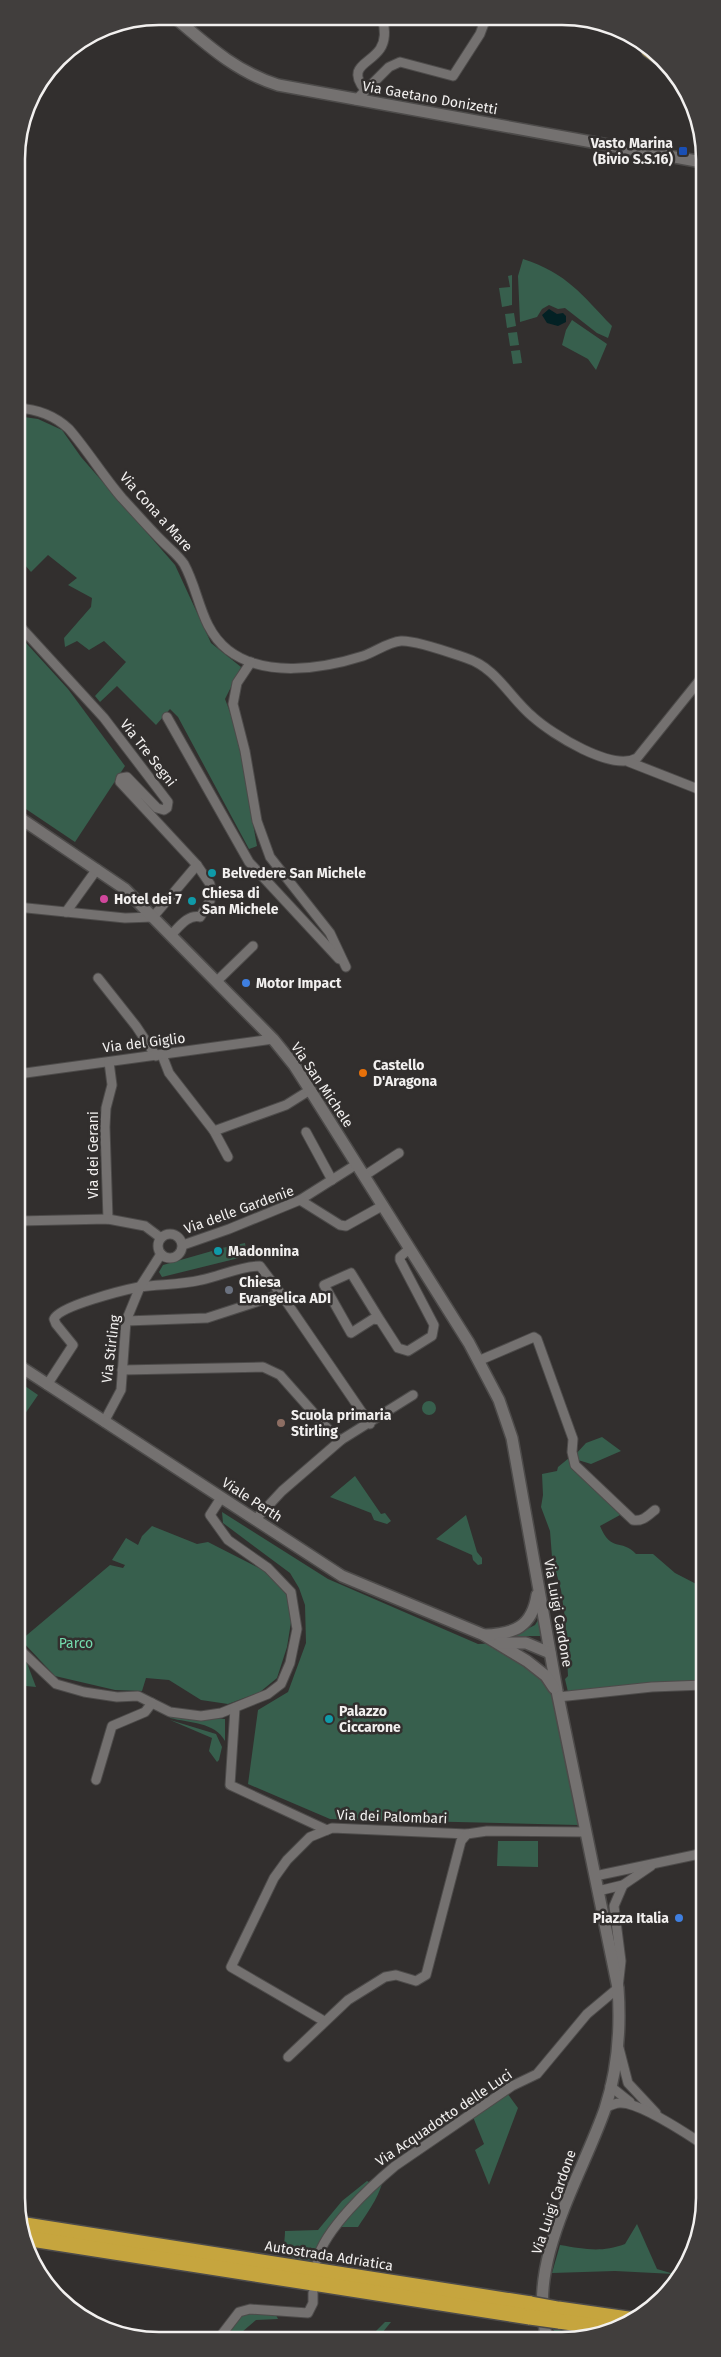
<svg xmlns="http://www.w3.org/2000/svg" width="721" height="2357" font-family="'Fira Sans',sans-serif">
	<rect width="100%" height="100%" fill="#322f2e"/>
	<!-- green -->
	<g fill="#375f4d">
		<path d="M523,259C568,274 581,294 612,326L608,338L597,333L565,308L558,309L549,305L542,309L537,317L520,322L518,276Z"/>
		<path d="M512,275V305L502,307L499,288L510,287L508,276Z"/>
		<path d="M514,313L516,326L507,328L505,314Z"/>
		<path d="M572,320L607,344L596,370L588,359L562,345L566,330Z"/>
		<path d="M517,332L519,345L510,346L508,333Z"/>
		<path d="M520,350L522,363L513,364L511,351Z"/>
		<path d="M17,416L38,419L62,430L81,457L175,565L211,643L241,667L225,699L236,728L257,846L249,849L178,717L170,709L156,725L117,686L100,702L95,696L126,662L104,641L89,650L77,641L65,647L64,638L91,607L92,598L68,585L77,578L48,555L31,572L17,556Z"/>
		<path d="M17,633L68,689L125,766L75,842L17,803Z"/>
		<path d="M245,1243L247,1256L162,1277L159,1272L163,1265L212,1251L218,1253L222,1248Z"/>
		<path d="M25,1386L38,1395L18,1424V1392Z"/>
		<circle cx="429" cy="1408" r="7"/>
		<path d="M602,1437L621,1451L591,1464L578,1460L581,1470L575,1455L586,1443Z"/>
		<path d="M569,1458L631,1521L629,1523L620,1515L600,1526C611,1553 621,1538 636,1554H653L675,1573L704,1588V1683L568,1692L565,1679L568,1676L565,1618L561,1590L552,1557L550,1531L541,1507L543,1495L542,1474L557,1471L558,1467Z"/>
		<path d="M355,1476L381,1514L385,1513L391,1521L387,1524L374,1520L371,1513L330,1497Z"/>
		<path d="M222,1512L328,1579L478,1644L498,1643L553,1686L578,1825L330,1819L248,1784L258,1710L288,1692L306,1643L305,1605L299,1588L290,1573L223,1523Z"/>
		<path d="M466,1515L477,1552L482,1558V1564L478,1565L473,1560L472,1555L436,1539Z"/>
		<path d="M152,1526L197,1544L208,1542L267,1572L286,1594L292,1616L287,1647L277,1678L260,1692L228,1704L201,1700L169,1680L146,1678L142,1691L115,1690L55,1676L21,1640L110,1565L123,1568L125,1565L112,1560L126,1538L138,1545L142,1536Z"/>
		<path d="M541,1615L542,1636H513L535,1625Z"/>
		<path d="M18,1656L27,1663L36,1687L26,1686L18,1692Z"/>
		<path d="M178,1715L225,1719V1741C215,1722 189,1723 170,1718V1716Z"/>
		<path d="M170,1720L216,1734L222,1747L219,1760L217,1762L209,1751L212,1738Z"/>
		<path d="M498,1841H538V1867L497,1866Z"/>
		<path d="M507,2093L518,2108L489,2185L475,2150L484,2144L473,2117Z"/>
		<path d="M374,2178L382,2184C377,2200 367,2213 358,2227H337L315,2261C306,2260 285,2260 284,2248C284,2242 285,2237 285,2231L318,2230L342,2201L367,2181L369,2182Z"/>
		<path d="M637,2224L657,2269L674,2274L615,2271L552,2273L560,2245C585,2249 600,2253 625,2244Z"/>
		<path d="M249,2311L276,2315L278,2319L256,2320L235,2338H222L241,2315Z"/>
		<path d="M385,2322H391L378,2338H369Z"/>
		<path d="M553,2329L595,2336L589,2338H558Z"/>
	</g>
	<!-- water -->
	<path fill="#032124" d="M549,309L557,314L563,313L566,316V322L558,326L547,323L542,315Z"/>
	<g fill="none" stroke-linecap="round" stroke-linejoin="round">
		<!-- street casing -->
		<g stroke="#4d4b4a" stroke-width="11">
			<g id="street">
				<path d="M365,90C346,66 369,65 380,49C386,40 385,28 382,18"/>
				<path d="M356,100L389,67L400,62L453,76L480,34L486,18"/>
				<path d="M17,408C38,409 54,415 69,429C88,451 103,476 122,498C136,513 149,528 163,542C170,549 179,556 184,564C200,593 200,628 228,650C264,678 322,669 363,656C375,652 388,642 401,641C416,640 451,653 466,658C497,668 509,697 533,717C552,734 612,772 637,758L703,676"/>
				<path d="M17,623L104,718L168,802L167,808L164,810L157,808L127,777L121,778L120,782L197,865L210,884V901L200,917C188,914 179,927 171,935"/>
				<path d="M251,662L237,683L233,704L245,751L257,821L270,857L330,933L346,967"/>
				<path d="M167,717L249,862L339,959"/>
				<path d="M629,762L703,791"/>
				<path d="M17,907L125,918L153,917L197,865"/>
				<path d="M66,912L97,869"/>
				<path d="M98,978L136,1026L156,1056"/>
				<path d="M217,981L253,946"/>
				<path d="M162,1055L169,1073L214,1131L228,1157"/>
				<path d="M18,1074L273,1039"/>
				<path d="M214,1131L286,1105L310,1090"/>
				<path d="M306,1132L332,1180"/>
				<path d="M364,1176L399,1153"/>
				<path d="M300,1200L357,1164"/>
				<path d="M108,1219L105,1127L106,1108L112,1085L109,1062"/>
				<path d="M18,1221L108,1219L145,1226L161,1238"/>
				<circle cx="170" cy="1246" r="12"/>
				<path d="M183,1245L229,1229L300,1200L340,1225L346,1226L382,1206"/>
				<path d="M380,1320L351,1273L324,1285L351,1333L373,1319L380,1320L398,1348L408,1351L432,1336L434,1325L400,1260V1257L409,1249"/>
				<path d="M126,1321L207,1318L281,1294L370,1424"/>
				<path d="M478,1361L534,1337L537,1339L573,1439L572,1452L575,1465L633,1520C643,1522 648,1515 655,1510"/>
				<path d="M122,1370L263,1367L280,1375L335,1437L341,1440L413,1395"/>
				<path d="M47,1385L73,1345L56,1324L54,1319C59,1306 124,1290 139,1287C160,1284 180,1285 201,1280C221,1276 240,1266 260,1266L281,1294"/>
				<path d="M104,1422L121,1390L126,1321L140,1287L161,1254"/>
				<path d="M255,1520L282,1491L341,1440"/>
				<path d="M18,1648L56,1684L84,1692L117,1697L138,1696L170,1712L201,1716L221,1713L268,1694L281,1684L290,1663L297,1629L291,1592L268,1568L228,1540L210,1515L221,1498"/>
				<path d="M558,1697L652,1687L704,1685"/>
				<path d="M235,1708L230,1785L327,1830"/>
				<path d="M96,1780L112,1726L145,1712L152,1703"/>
				<path d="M595,1876L704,1853"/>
				<path d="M598,1891L623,1885L651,1866"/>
				<path d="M324,2021L231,1967L274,1878L287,1860L310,1837L332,1828L467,1834"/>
				<path d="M619,2048L628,2083L656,2113"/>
				<path d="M288,2057L348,2000L385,1977L396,1975L416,1981L426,1975L461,1841L467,1834L487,1831L586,1832"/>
				<path d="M610,2086L630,2102"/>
				<path d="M605,2108C609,2106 616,2103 620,2103C640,2102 687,2134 704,2145"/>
				<path d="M317,2260C325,2229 370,2187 395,2166L512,2086L537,2074L587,2014L618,1988L621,1961L614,1906L623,1885"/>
				<path d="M219,2338L239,2312L250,2309L308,2313L313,2303V2293"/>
			</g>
		</g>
		<!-- secondary casing -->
		<g stroke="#4d4b4a" stroke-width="14">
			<g id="secondary">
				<path d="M173,16C206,44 236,72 278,85L702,162"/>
				<path d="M17,816L125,889L273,1039L294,1065L310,1090L469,1343L499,1400L512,1438L557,1691L618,1988C621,2030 618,2069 605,2109C581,2178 526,2262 547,2338"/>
				<path d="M18,1365L342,1576L484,1635L527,1661L546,1676L554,1688"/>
				<path d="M484,1635C514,1634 532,1627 537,1595"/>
				<path d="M499,1643H526L550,1653"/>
			</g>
		</g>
		<!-- primary casing -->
		<g stroke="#4d4b4a" stroke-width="16">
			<path id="primary" d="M648,50L665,62"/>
		</g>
		<!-- highway casing -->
		<g stroke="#4d4b4a" stroke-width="18">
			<g id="highway">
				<path d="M19,2224L531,2304"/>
				<path d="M25,2238L530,2317"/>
				<path d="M558,2309L635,2320"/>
				<path d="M559,2321L613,2329"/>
			</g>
		</g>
		<!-- street -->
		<use href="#street" stroke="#747170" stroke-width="9"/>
		<!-- secondary -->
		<use href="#secondary" stroke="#747170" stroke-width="11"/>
		<!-- primary -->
		<use href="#primary" stroke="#a59052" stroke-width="14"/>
		<!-- highway -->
		<use href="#highway" stroke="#c6a53e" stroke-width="15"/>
		<!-- highway-bridge casing -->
		<g stroke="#4d4b4a" stroke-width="18" stroke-linecap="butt">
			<g id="highway-bridge">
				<path d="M531,2304L558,2309"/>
				<path d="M530,2317L559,2321"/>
			</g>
		</g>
		<!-- highway-bridge -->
		<use href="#highway-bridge" stroke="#c6a53e" stroke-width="15"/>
	</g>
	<!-- markers -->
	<rect fill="#1a4fb4" stroke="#322f2e" stroke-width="2" x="678" y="146" width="10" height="10" rx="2.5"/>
	<g fill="#0f9aa8" stroke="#322f2e" stroke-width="2">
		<circle cx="212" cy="873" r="5"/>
		<circle cx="192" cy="901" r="5"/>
		<circle cx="218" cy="1251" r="5"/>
		<circle cx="329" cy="1719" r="5"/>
	</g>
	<circle fill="#d1479c" stroke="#322f2e" stroke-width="2" cx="104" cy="899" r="5"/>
	<g fill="#3f7fe0" stroke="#322f2e" stroke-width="2">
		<circle cx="246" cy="983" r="5"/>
		<circle cx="679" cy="1918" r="5"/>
	</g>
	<circle fill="#e8710a" stroke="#322f2e" stroke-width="2" cx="363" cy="1073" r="5"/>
	<circle fill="#6b7280" stroke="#322f2e" stroke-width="2" cx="229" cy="1290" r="5"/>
	<circle fill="#8d6e63" stroke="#322f2e" stroke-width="2" cx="281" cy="1423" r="5"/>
	<g text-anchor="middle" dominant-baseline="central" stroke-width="5" stroke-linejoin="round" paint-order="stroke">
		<!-- street labels -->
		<g font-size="14" fill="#f2f0ef" stroke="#322f2e">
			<text transform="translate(430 98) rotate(10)">Via Gaetano Donizetti</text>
			<text transform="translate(156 512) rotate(48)">Via Cona a Mare</text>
			<text transform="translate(148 753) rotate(52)">Via Tre Segni</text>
			<text transform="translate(144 1043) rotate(-7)">Via del Giglio</text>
			<text transform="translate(322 1085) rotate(56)">Via San Michele</text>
			<text transform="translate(93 1155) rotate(-90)">Via dei Gerani</text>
			<text transform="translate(239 1210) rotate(-20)">Via delle Gardenie</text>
			<text transform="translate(111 1349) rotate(-83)">Via Stirling</text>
			<text transform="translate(252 1500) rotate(33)">Viale Perth</text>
			<text transform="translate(558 1613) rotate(80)">Via Luigi Cardone</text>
			<text transform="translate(392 1817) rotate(2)">Via dei Palombari</text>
			<text transform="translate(444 2118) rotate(-34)">Via Acquadotto delle Luci</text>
			<text transform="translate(554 2202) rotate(-71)">Via Luigi Cardone</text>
			<text transform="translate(329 2256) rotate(9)">Autostrada Adriatica</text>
		</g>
		<!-- poi labels -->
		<g font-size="14" font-weight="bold" fill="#f2f0ef" stroke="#322f2e" text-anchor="start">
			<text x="673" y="143" text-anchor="end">Vasto Marina<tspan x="673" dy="16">(Bivio S.S.16)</tspan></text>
			<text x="222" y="873">Belvedere San Michele</text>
			<text x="202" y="893">Chiesa di<tspan x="202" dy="16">San Michele</tspan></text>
			<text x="114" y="899">Hotel dei 7</text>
			<text x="256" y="983">Motor Impact</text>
			<text x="373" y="1065">Castello<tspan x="373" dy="16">D'Aragona</tspan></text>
			<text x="228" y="1251">Madonnina</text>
			<text x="239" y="1282">Chiesa<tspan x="239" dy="16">Evangelica ADI</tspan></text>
			<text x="291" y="1415">Scuola primaria<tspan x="291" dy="16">Stirling</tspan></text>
			<text x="339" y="1711">Palazzo<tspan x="339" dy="16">Ciccarone</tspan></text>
			<text x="669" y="1918" text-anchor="end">Piazza Italia</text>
		</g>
		<!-- park labels -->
		<g font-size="14" fill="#73dbad" stroke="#322f2e">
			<text x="76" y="1643">Parco</text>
		</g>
	</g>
	<!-- crop -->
	<path d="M0 0H721V2357H0ZM159 25H562A134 134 0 0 1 696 159V2198A134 134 0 0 1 562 2332H159A134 134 0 0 1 25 2198V159A134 134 0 0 1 159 25Z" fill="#413e3d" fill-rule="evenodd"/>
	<path fill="none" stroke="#f2f0ef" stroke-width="2.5" d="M159 25H562A134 134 0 0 1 696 159V2198A134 134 0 0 1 562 2332H159A134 134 0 0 1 25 2198V159A134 134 0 0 1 159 25Z"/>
</svg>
